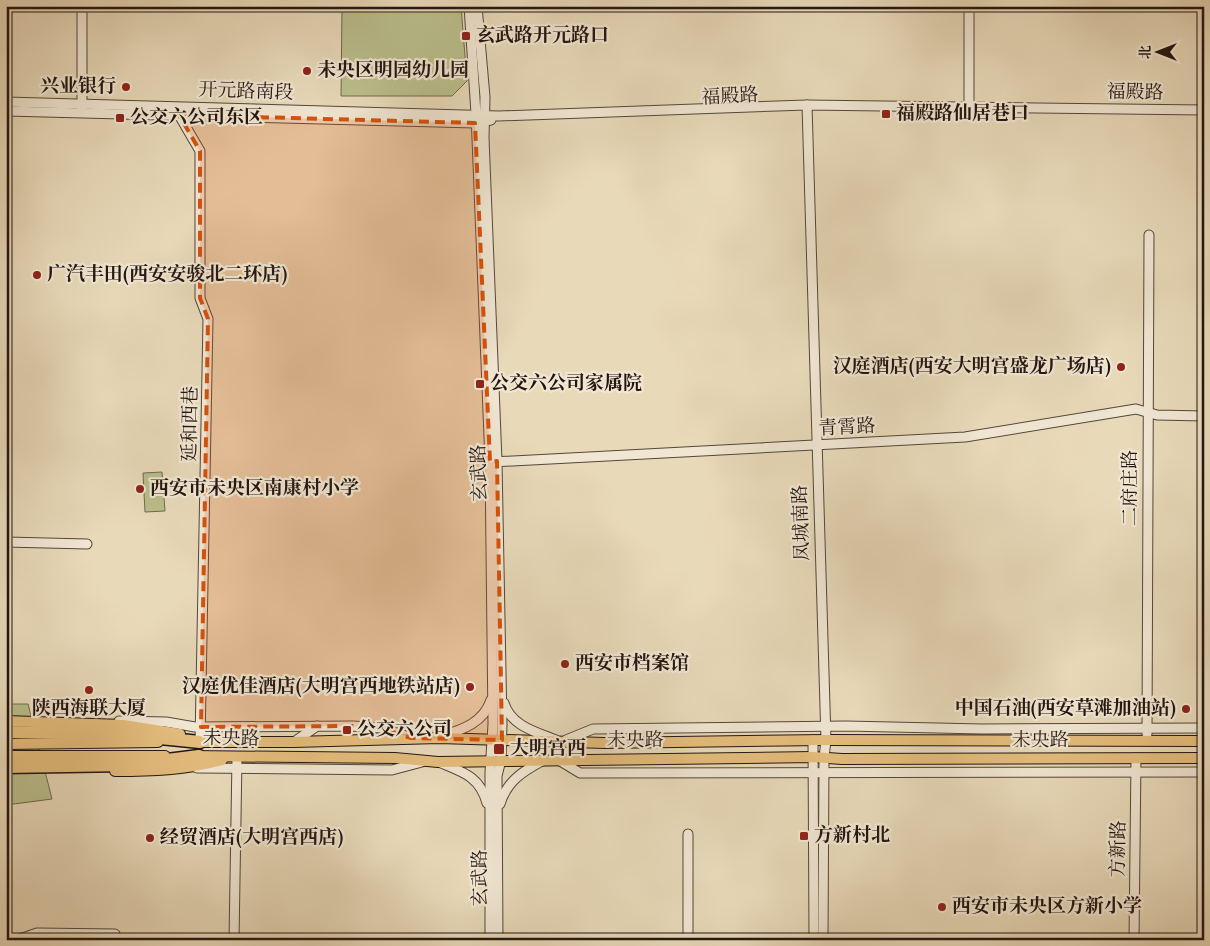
<svg xmlns="http://www.w3.org/2000/svg" width="1210" height="946" font-family="Vollkorn,'Noto Serif SC',serif">
	<rect width="100%" height="100%" fill="#e8d9b9"/>
	<filter id="stains"><feTurbulence type="fractalNoise" baseFrequency=".004" numOctaves="4"/><feColorMatrix values="0 0 0 0 .2 0 0 0 0 .09 0 0 0 0 .02 0 0 0 .5 -.17"/></filter>
	<radialGradient id="worn" r=".72"><stop offset=".6" stop-color="#630" stop-opacity="0"/><stop offset="1" stop-color="#630" stop-opacity=".3"/></radialGradient>
	<!-- green -->
	<g fill="#babe8c" stroke="#6e6a4e">
		<path d="M342,6H461L467,81L452,96H341Z"/>
		<rect x="1149" y="6" width="55" height="2"/>
		<path d="M162,472L165,511L145,512L143,473Z"/>
		<path d="M6,704H28L52,799L6,805Z"/>
	</g>
	<g fill="none" stroke-linecap="round" stroke-linejoin="round">
		<!-- minor casing -->
		<g stroke="#54473b" stroke-width="11">
			<g id="minor">
				<path d="M469,6L476,114L490,462L493,724L490,772V940"/>
				<path d="M477,6L485,97L484,138L497,461L502,724L501,760L497,776L498,940"/>
				<path d="M969,6V110"/>
				<path d="M6,102L499,116L807,105L1204,110"/>
				<path d="M807,105L826,740L824,758L823,940"/>
				<path d="M82,108V6"/>
				<path d="M6,111L475,123L491,120"/>
				<path d="M179,115L200,151V298L208,319L200,742"/>
				<path d="M493,462L965,437L1136,409L1157,415L1204,416"/>
				<path d="M6,542L87,544"/>
				<path d="M504,703C511,726 536,732 556,740"/>
				<path d="M119,721L166,722L195,727L353,726L381,728L409,737"/>
				<path d="M1147,734L1149,235"/>
				<path d="M439,737C461,730 483,724 491,700"/>
				<path d="M566,740L593,729L846,726L982,729L1204,728"/>
				<path d="M813,740L814,940"/>
				<path d="M294,742L317,726"/>
				<path d="M557,759L580,773L1204,772"/>
				<path d="M441,763C463,772 480,777 487,803"/>
				<path d="M197,768L392,770L422,762"/>
				<path d="M500,804C507,781 523,771 544,760"/>
				<path d="M688,834V940"/>
				<path d="M17,940L37,933L115,934"/>
				<path d="M234,940L237,758"/>
				<path d="M1134,940L1136,758"/>
			</g>
		</g>
		<!-- major casing -->
		<g stroke="#231611" stroke-width="12">
			<g id="major">
				<path d="M6,721L123,725L180,734"/>
				<path d="M193,742H294L439,738L604,743L826,740L1204,741"/>
				<path d="M6,744L158,742"/>
				<path d="M6,756H165"/>
				<path d="M192,756L395,758L438,762L813,757L842,759L1204,758"/>
				<path d="M115,771C151,771 186,770 222,760"/>
			</g>
		</g>
		<!-- highway casing -->
		<g stroke="#231611" stroke-width="15">
			<g id="highway">
				<path d="M6,732L120,734L200,742"/>
				<path d="M6,767L127,765L199,756"/>
			</g>
		</g>
		<!-- minor -->
		<use href="#minor" stroke="#f0e6d2" stroke-width="9"/>
		<!-- major -->
		<use href="#major" stroke="#e4bc7c" stroke-width="10"/>
		<!-- highway -->
		<use href="#highway" stroke="#e4bc7c" stroke-width="12"/>
	</g>
	<!-- marked area -->
	<path fill="#d4520c" fill-opacity="0.2" stroke="#d4520c" stroke-width="4" stroke-dasharray="10 6" stroke-linejoin="round" d="M179,115L475,123L490,462L497,461L502,740L411,738L381,728L353,726L201,727L208,319L200,298V151Z"/>
	<!-- markers -->
	<g fill="#8f2418" stroke="#f0e6d2" stroke-width="2">
		<rect x="461" y="31" width="10" height="10" rx="2.5"/>
		<circle cx="307" cy="71" r="5"/>
		<circle cx="126" cy="87" r="5"/>
		<rect x="881" y="109" width="10" height="10" rx="2.5"/>
		<rect x="115" y="113" width="10" height="10" rx="2.5"/>
		<circle cx="37" cy="275" r="5"/>
		<circle cx="1121" cy="367" r="5"/>
		<rect x="475" y="379" width="10" height="10" rx="2.5"/>
		<circle cx="140" cy="489" r="5"/>
		<circle cx="565" cy="664" r="5"/>
		<circle cx="470" cy="687" r="5"/>
		<circle cx="89" cy="690" r="5"/>
		<circle cx="1186" cy="709" r="5"/>
		<rect x="342" y="725" width="10" height="10" rx="2.5"/>
		<rect x="493" y="743" width="12" height="12" rx="2.5"/>
		<rect x="799" y="831" width="10" height="10" rx="2.5"/>
		<circle cx="150" cy="838" r="5"/>
		<circle cx="942" cy="907" r="5"/>
	</g>
	<g text-anchor="middle" dominant-baseline="central" stroke-width="4.5" stroke-linejoin="round" paint-order="stroke">
		<!-- poi labels -->
		<g font-size="19" font-weight="bold" fill="#231611" stroke="#f0e6d2" text-anchor="start">
			<text x="476" y="36">玄武路开元路口</text>
			<text x="317" y="71">未央区明园幼儿园</text>
			<text x="116" y="87" text-anchor="end">兴业银行</text>
			<text x="896" y="114">福殿路仙居巷口</text>
			<text x="130" y="118">公交六公司东区</text>
			<text x="47" y="275">广汽丰田(西安安骏北二环店)</text>
			<text x="1111" y="367" text-anchor="end">汉庭酒店(西安大明宫盛龙广场店)</text>
			<text x="490" y="384">公交六公司家属院</text>
			<text x="150" y="489">西安市未央区南康村小学</text>
			<text x="575" y="664">西安市档案馆</text>
			<text x="460" y="687" text-anchor="end">汉庭优佳酒店(大明宫西地铁站店)</text>
			<text x="89" y="709" text-anchor="middle">陕西海联大厦</text>
			<text x="1176" y="709" text-anchor="end">中国石油(西安草滩加油站)</text>
			<text x="357" y="730">公交六公司</text>
			<text x="510" y="749">大明宫西</text>
			<text x="814" y="836">方新村北</text>
			<text x="160" y="838">经贸酒店(大明宫西店)</text>
			<text x="952" y="907">西安市未央区方新小学</text>
		</g>
		<!-- street labels -->
		<g font-size="19" fill="#231611" stroke="#f0e6d2">
			<text transform="translate(246 92) rotate(2)">开元路南段</text>
			<text transform="translate(1135 93) rotate(1)">福殿路</text>
			<text transform="translate(730 97) rotate(-3)">福殿路</text>
			<text transform="translate(191 424) rotate(-89)">延和西巷</text>
			<text transform="translate(847 428) rotate(-3)">青霄路</text>
			<text transform="translate(480 473) rotate(-92)">玄武路</text>
			<text transform="translate(1131 488) rotate(-90)">二府庄路</text>
			<text transform="translate(802 523) rotate(-92)">凤城南路</text>
			<text transform="translate(231 739) rotate(1)">未央路</text>
			<text x="635" y="741">未央路</text>
			<text x="1040" y="741">未央路</text>
			<text transform="translate(1119 849) rotate(-89)">方新路</text>
			<text transform="translate(481 878) rotate(-90)">玄武路</text>
		</g>
	</g>
	<!-- margin -->
	<rect width="1210" height="946" fill="none" stroke="#e8d9b9" stroke-width="25"/>
	<rect x="8" y="8" width="1195" height="931" fill="none" stroke="#231611" stroke-width="2.5"/>
	<rect x="12" y="12" width="1185" height="921" fill="none" stroke="#231611"/>
	<!-- north arrow -->
	<g transform="translate(1158 52) rotate(270)" stroke="#f0e6d2" stroke-width="4" paint-order="stroke">
	<path d="M0-4L9 19L0 12L-9 19Z" fill="#231611"/>
	<text y="-8" font-size="14" font-weight="bold" text-anchor="middle" fill="#231611">北</text>
	</g>
	<rect width="100%" height="100%" filter="url(#stains)"/>
	<rect width="100%" height="100%" fill="url(#worn)"/>
</svg>
